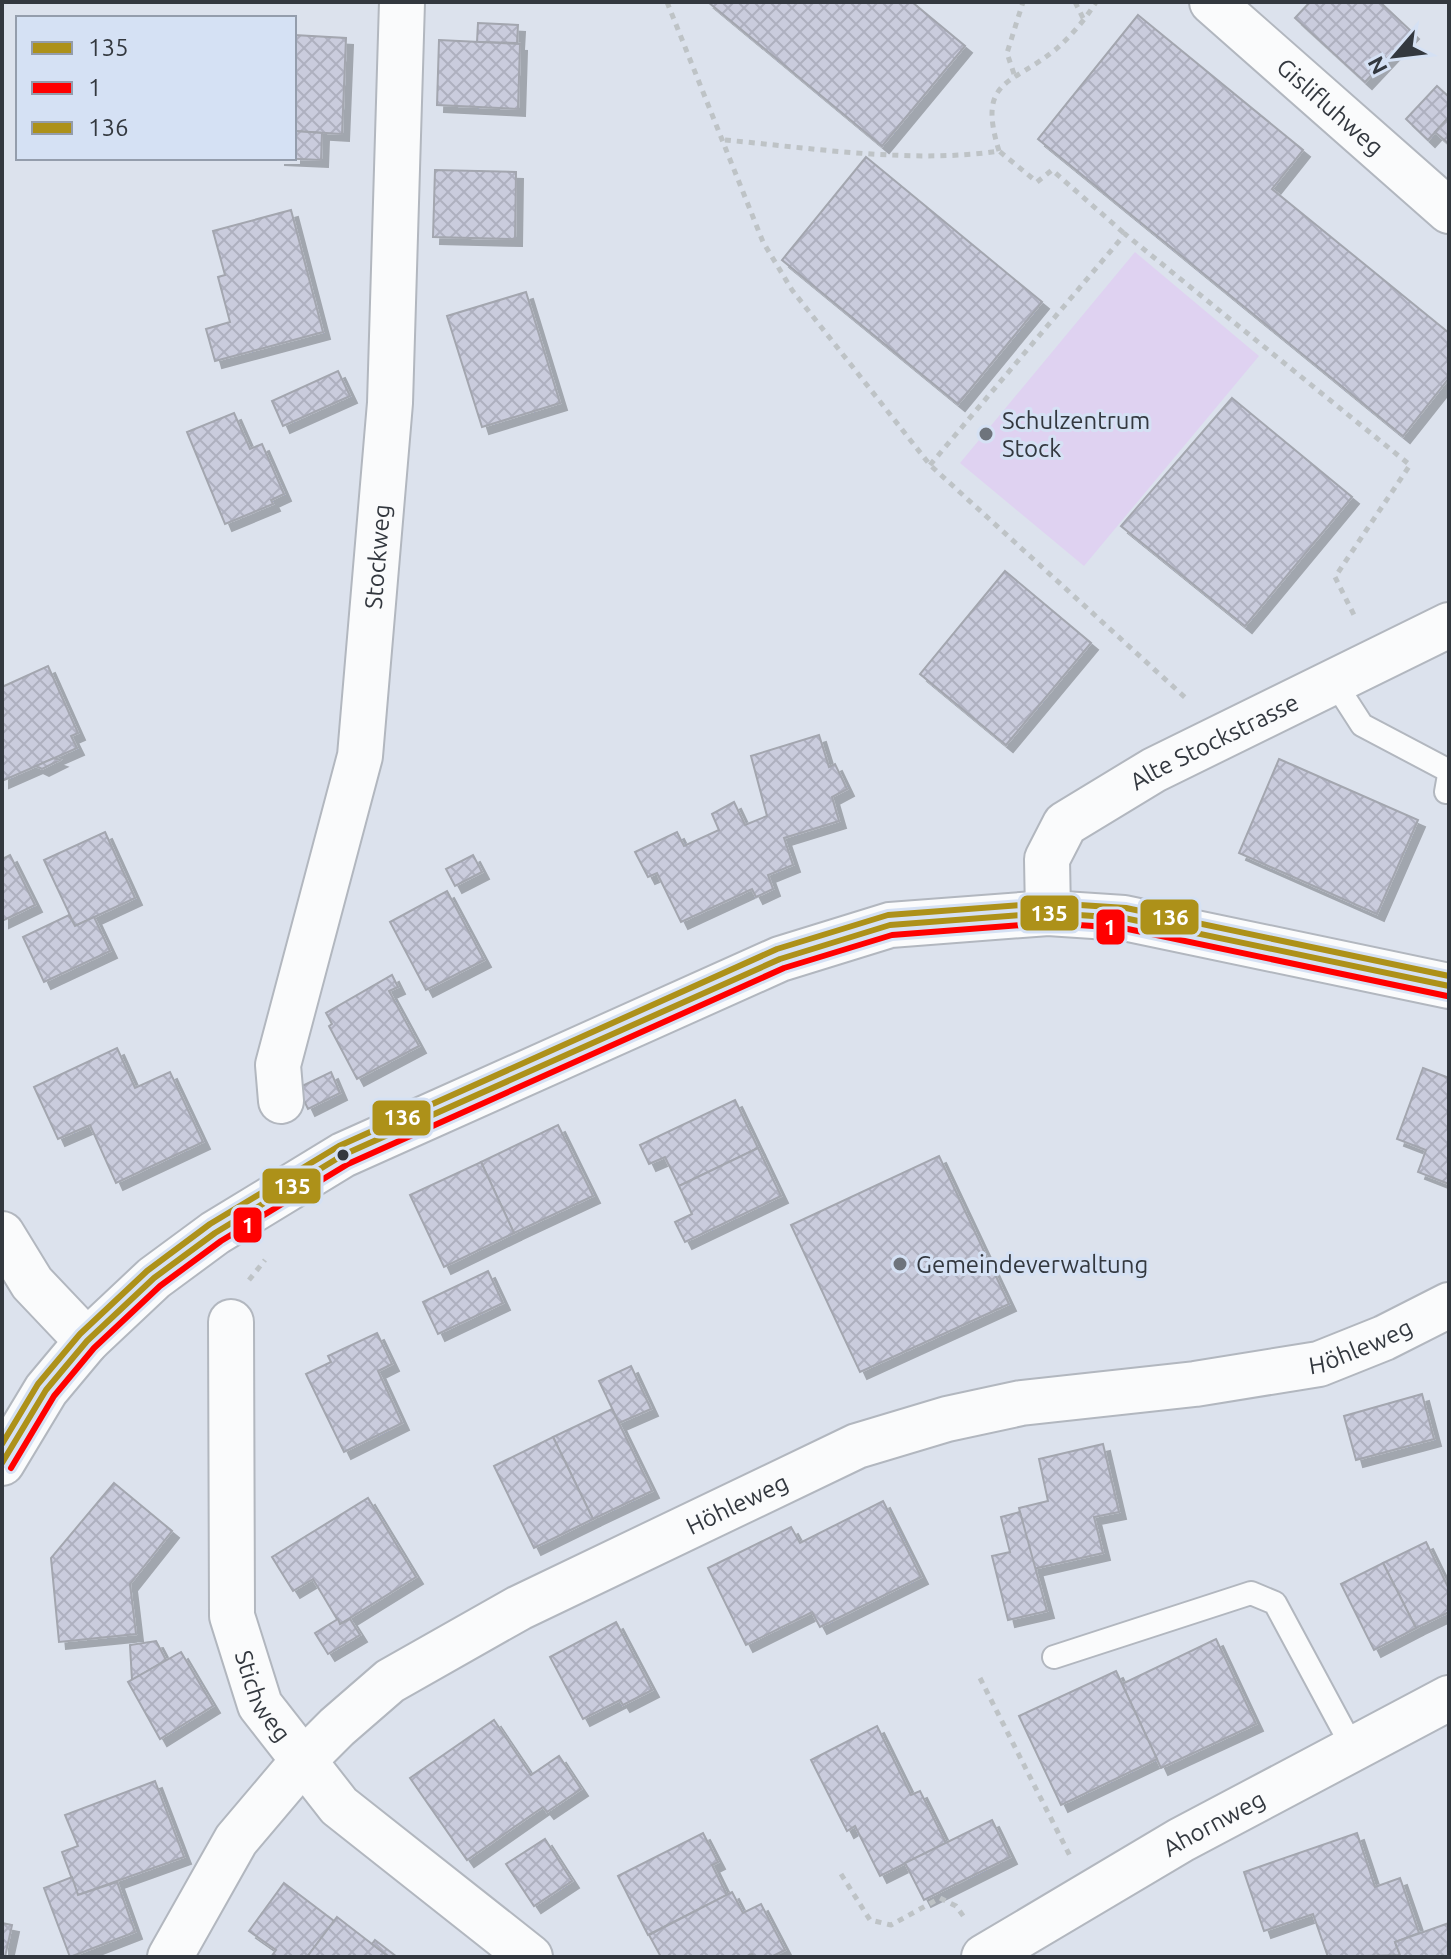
<svg xmlns="http://www.w3.org/2000/svg" width="1451" height="1959" font-family="Ubuntu,sans-serif">
	<defs>
		<pattern id="building-cross-hatch" width="8" height="8" patternUnits="userSpaceOnUse" patternTransform="scale(2)"><rect width="8" height="8" fill="#caccdd"/><path d="M0 0l8 8M0 8l8-8" fill="none" stroke="#aeb0bf"/></pattern>
		<filter id="shadow"><feDropShadow dx="7" dy="7" stdDeviation="0" flood-color="#0004"/></filter>
	</defs>
	<rect width="100%" height="100%" fill="#dce2ed"/>
	<!-- grass -->
	<path fill="#dfd2f1" d="M1135,252L1259,356L1084,566L960,463Z"/>
	<!-- building -->
	<g fill="url(#building-cross-hatch)" stroke="#a3a6af" stroke-width="2" filter="url(#shadow)">
		<path d="M708,2H912L965,46L882,146Z"/>
		<path d="M1310,2H1380L1412,32L1365,82L1295,18Z"/>
		<path d="M1138,15L1303,150L1272,189L1449,333V378L1403,436L1038,139Z"/>
		<path d="M478,23L518,25L517,43L477,42Z"/>
		<path d="M294,35L346,38L342,134L294,131Z"/>
		<path d="M439,40L520,44L518,109L437,105Z"/>
		<path d="M1437,86L1449,97V117L1428,140L1406,119Z"/>
		<path d="M1449,117V144L1435,132Z"/>
		<path d="M294,131L322,133L321,160L277,158H294Z"/>
		<path d="M866,157L1042,302L958,404L782,260Z"/>
		<path d="M435,170L516,172L515,239L433,237Z"/>
		<path d="M291,210L323,332L215,361L206,329L230,322L218,277L225,275L213,231Z"/>
		<path d="M526,292L560,403L482,427L447,316Z"/>
		<path d="M338,371L350,396L283,426L272,401Z"/>
		<path d="M1232,398L1352,497L1245,626L1121,526Z"/>
		<path d="M234,413L250,449L262,444L284,494L271,500L273,504L225,524L187,432Z"/>
		<path d="M1005,571L1091,643L1006,745L920,674Z"/>
		<path d="M48,666L78,733L71,736L77,748L2,781V687Z"/>
		<path d="M819,735L829,767L835,764L847,789L832,797L839,821L784,838L793,865L768,875L773,889L756,897L752,889L681,922L657,873L648,877L635,852L677,832L684,846L719,830L712,814L734,802L745,825L767,816L751,756Z"/>
		<path d="M54,758L60,760L42,769L36,766Z"/>
		<path d="M1279,759L1418,820L1377,914L1239,853Z"/>
		<path d="M105,832L135,898L75,926L44,860Z"/>
		<path d="M10,855L35,905L2,921V859Z"/>
		<path d="M473,855L482,872L455,886L446,869Z"/>
		<path d="M447,891L484,960L426,990L390,922Z"/>
		<path d="M69,915L75,926L94,917L110,951L44,982L23,937Z"/>
		<path d="M392,975L398,987L389,991L419,1046L357,1079L329,1026L332,1024L326,1013Z"/>
		<path d="M117,1048L135,1088L170,1072L203,1142L116,1183L90,1125L58,1139L34,1087Z"/>
		<path d="M1423,1068L1449,1078V1184L1418,1172L1426,1150L1397,1139Z"/>
		<path d="M331,1072L340,1093L308,1109L298,1088Z"/>
		<path d="M735,1100L758,1148L679,1186L665,1157L649,1164L640,1145Z"/>
		<path d="M558,1125L593,1196L514,1233L481,1162Z"/>
		<path d="M758,1148L781,1196L685,1242L675,1222L692,1214L679,1186Z"/>
		<path d="M939,1156L1009,1304L860,1372L791,1225Z"/>
		<path d="M481,1162L514,1233L444,1267L410,1195Z"/>
		<path d="M488,1271L503,1303L438,1334L423,1302Z"/>
		<path d="M377,1333L392,1364L378,1371L402,1423L344,1452L306,1374L331,1362L328,1356Z"/>
		<path d="M631,1366L651,1409L619,1423L599,1381Z"/>
		<path d="M1422,1394L1434,1439L1356,1460L1344,1416Z"/>
		<path d="M612,1409L652,1491L593,1519L553,1437Z"/>
		<path d="M553,1437L593,1519L534,1548L494,1466Z"/>
		<path d="M1103,1444L1119,1512L1094,1517L1103,1553L1033,1569L1019,1508L1048,1501L1039,1459Z"/>
		<path d="M114,1483L172,1531L130,1584L136,1634L59,1642L51,1558Z"/>
		<path d="M368,1498L416,1577L340,1624L313,1579L293,1591L272,1557Z"/>
		<path d="M883,1501L921,1577L820,1627L812,1612L746,1645L708,1568L791,1527L800,1543Z"/>
		<path d="M1020,1512L1047,1611L1008,1620L992,1556L1010,1552L1001,1517Z"/>
		<path d="M1426,1542L1449,1589V1612L1416,1628L1383,1563Z"/>
		<path d="M1383,1563L1416,1628L1374,1650L1341,1584Z"/>
		<path d="M338,1619L340,1624L350,1619L360,1635L328,1654L315,1633Z"/>
		<path d="M616,1622L652,1690L623,1705L620,1700L583,1719L550,1657Z"/>
		<path d="M1216,1639L1256,1724L1161,1768L1122,1684Z"/>
		<path d="M156,1641L166,1660L132,1680L130,1645Z"/>
		<path d="M181,1652L213,1706L160,1739L128,1682Z"/>
		<path d="M1116,1671L1157,1759L1061,1805L1019,1716Z"/>
		<path d="M494,1720L531,1775L559,1756L581,1789L547,1812L543,1807L467,1860L410,1778Z"/>
		<path d="M877,1726L911,1795L920,1791L946,1843L880,1876L855,1826L847,1831L811,1760Z"/>
		<path d="M155,1781L184,1857L78,1895L62,1852L78,1846L65,1815Z"/>
		<path d="M992,1820L1010,1857L924,1900L905,1863Z"/>
		<path d="M703,1833L718,1862L712,1865L727,1895L648,1935L618,1876Z"/>
		<path d="M1357,1833L1375,1887L1400,1878L1419,1933L1395,1942L1400,1955L1328,1957L1313,1914L1264,1931L1244,1872Z"/>
		<path d="M545,1839L572,1881L534,1906L506,1864Z"/>
		<path d="M72,1877L78,1895L117,1882L135,1932L70,1957L44,1888Z"/>
		<path d="M284,1883L334,1921L307,1957H271L276,1950L249,1931Z"/>
		<path d="M732,1892L743,1913L761,1904L785,1950L771,1957H754L752,1954L745,1957H661L649,1935Z"/>
		<path d="M337,1917L372,1944L389,1957H307Z"/>
		<path d="M2,1923L12,1925L5,1957H2Z"/>
		<path d="M1449,1923V1957H1395L1400,1955L1395,1942Z"/>
		<path d="M375,1940L397,1957H389L372,1944Z"/>
	</g>
	<g fill="none" stroke-linecap="round" stroke-linejoin="round">
		<!-- service casing -->
		<g stroke="#b2b7bf" stroke-width="26">
			<g id="service">
				<path d="M1333,680L1362,725L1449,771"/>
				<path d="M1446,792L1449,775"/>
				<path d="M1054,1657L1251,1593L1275,1603L1353,1748"/>
			</g>
		</g>
		<!-- minor casing -->
		<g stroke="#b2b7bf" stroke-width="48">
			<g id="minor">
				<path id="s1" d="M1212,2L1449,211"/>
				<path id="s2" d="M1048,913L1047,859L1065,824L1154,770L1449,625"/>
				<path id="s3" d="M281,1101L278,1065L360,756L390,403L402,2"/>
				<path d="M2,1234L32,1283L87,1341"/>
				<path id="s4" d="M231,1322L232,1616L260,1705L339,1806L530,1957"/>
				<path id="s5" d="M170,1957L236,1840L302,1762L337,1727L390,1681L519,1608L857,1446L947,1419L1021,1403L1195,1384L1319,1364L1384,1338L1449,1305"/>
				<path id="s6" d="M984,1957L1181,1840L1449,1698"/>
			</g>
		</g>
		<!-- tertiary casing -->
		<g stroke="#b2b7bf" stroke-width="48">
			<path id="tertiary" d="M2,1463L46,1390L87,1341L154,1278L215,1233L343,1155L780,959L890,925L1048,913L1124,918L1449,986"/>
		</g>
		<!-- path -->
		<g stroke="#bec3c6" stroke-width="5" stroke-dasharray="6 6" stroke-linecap="butt">
			<path d="M667,2L763,242L792,290L930,465L1189,701"/>
			<path d="M1075,2L1084,20"/>
			<path d="M1014,74L1007,53L1023,2"/>
			<path d="M725,140C811,148 914,164 999,151L1037,182L1052,170L1125,234"/>
			<path d="M999,151C977,79 1010,86 1055,50C1071,36 1085,20 1096,2"/>
			<path d="M930,465L1125,234L1410,465L1335,577L1356,619"/>
			<path d="M249,1280L265,1260"/>
			<path d="M980,1678L1070,1856"/>
			<path d="M841,1874L870,1920L891,1925L940,1898L956,1906L964,1917"/>
		</g>
		<!-- service -->
		<use href="#service" stroke="#fafbfc" stroke-width="22"/>
		<!-- minor -->
		<use href="#minor" stroke="#fafbfc" stroke-width="44"/>
		<!-- tertiary -->
		<use href="#tertiary" stroke="#fafbfc" stroke-width="44"/>
		<!-- bus-1 casing -->
		<g stroke="#d5e1f4" stroke-width="12">
			<path id="bus-1" d="M2,1463L46,1390L87,1341L154,1278L215,1233L343,1155L780,959L890,925L1048,913L1124,918L1449,986"/>
		</g>
		<!-- bus-2 casing -->
		<g stroke="#d5e1f4" stroke-width="12">
			<path id="bus-2" d="M11,1468L54,1396L94,1348L160,1286L221,1241L348,1164L784,968L892,935L1048,923L1123,928L1447,996"/>
		</g>
		<!-- bus-3 casing -->
		<g stroke="#d5e1f4" stroke-width="12">
			<path id="bus-3" d="M2,1444L38,1384L80,1334L147,1271L210,1224L339,1146L777,949L888,915L1049,903L1126,908L1449,976"/>
		</g>
		<!-- bus-1 -->
		<use href="#bus-1" stroke="#ad9119" stroke-width="6"/>
		<!-- bus-2 -->
		<use href="#bus-2" stroke="#f00" stroke-width="6"/>
		<!-- bus-3 -->
		<use href="#bus-3" stroke="#ad9119" stroke-width="6"/>
	</g>
	<!-- markers -->
	<g fill="#6e747c" stroke="#d5e1f4" stroke-width="3">
		<circle cx="986" cy="434" r="8"/>
		<circle cx="900" cy="1264" r="8"/>
	</g>
	<circle fill="#33383f" stroke="#d5e1f4" stroke-width="3" cx="343" cy="1155" r="7"/>
	<g text-anchor="middle" dominant-baseline="central" stroke-width="6" stroke-linejoin="round" paint-order="stroke">
		<!-- street labels -->
		<g font-size="24" fill="#33383f" stroke="#d5e1f4">
			<text stroke="none"><textPath href="#s1" startOffset="158">Gislifluhweg</textPath></text>
			<text stroke="none"><textPath href="#s3" startOffset="556">Stockweg</textPath></text>
			<text stroke="none"><textPath href="#s2" startOffset="264">Alte Stockstrasse</textPath></text>
			<text stroke="none"><textPath href="#s5" startOffset="1394">Höhleweg</textPath></text>
			<text stroke="none"><textPath href="#s5" startOffset="746">Höhleweg</textPath></text>
			<text stroke="none"><textPath href="#s4" startOffset="380">Stichweg</textPath></text>
			<text stroke="none"><textPath href="#s6" startOffset="266">Ahornweg</textPath></text>
		</g>
		<!-- poi labels -->
		<g font-size="24" fill="#33383f" stroke="#d5e1f4" text-anchor="start">
			<text x="1002" y="420">Schulzentrum<tspan x="1002" dy="28">Stock</tspan></text>
			<text x="916" y="1264">Gemeindeverwaltung</text>
		</g>
	</g>
	<g stroke="#d5e1f4" stroke-width="3">
		<rect x="1019" y="894" width="61" height="38" rx="8" fill="#ad9119"/>
		<rect x="1139" y="898" width="61" height="38" rx="8" fill="#ad9119"/>
		<rect x="1095" y="908" width="31" height="38" rx="8" fill="#f00"/>
		<rect x="371" y="1099" width="61" height="38" rx="8" fill="#ad9119"/>
		<rect x="261" y="1167" width="61" height="38" rx="8" fill="#ad9119"/>
		<rect x="232" y="1206" width="31" height="38" rx="8" fill="#f00"/>
	</g>
	<g font-size="22" text-anchor="middle" font-weight="bold" fill="#fff">
		<text x="1049" y="921">135</text>
		<text x="1170" y="925">136</text>
		<text x="1110" y="935">1</text>
		<text x="402" y="1125">136</text>
		<text x="292" y="1194">135</text>
		<text x="248" y="1233">1</text>
	</g>
	<!-- border -->
	<rect width="1451" height="1959" fill="none" stroke="#33383f" stroke-width="8"/>
	<!-- legend -->
	<rect x="16" y="16" width="280" height="144" fill="#d5e1f4" stroke="#949dac" stroke-width="2"/>
	<rect x="32" y="42" width="40" height="12" fill="#ad9119" stroke="#949dac" stroke-width="2"/>
	<text x="88" y="56" font-size="24" fill="#33383f">135</text>
	<rect x="32" y="82" width="40" height="12" fill="#ff0000" stroke="#949dac" stroke-width="2"/>
	<text x="88" y="96" font-size="24" fill="#33383f">1</text>
	<rect x="32" y="122" width="40" height="12" fill="#ad9119" stroke="#949dac" stroke-width="2"/>
	<text x="88" y="136" font-size="24" fill="#33383f">136</text>
	<!-- north arrow -->
	<g transform="translate(1395 56) rotate(242)" stroke="#d5e1f4" stroke-width="6" paint-order="stroke">
	<path d="M0-6L14 30L0 20L-14 30Z" fill="#33383f"/>
	<text y="-12" font-size="22" font-weight="bold" text-anchor="middle" fill="#33383f">N</text>
	</g>
</svg>
